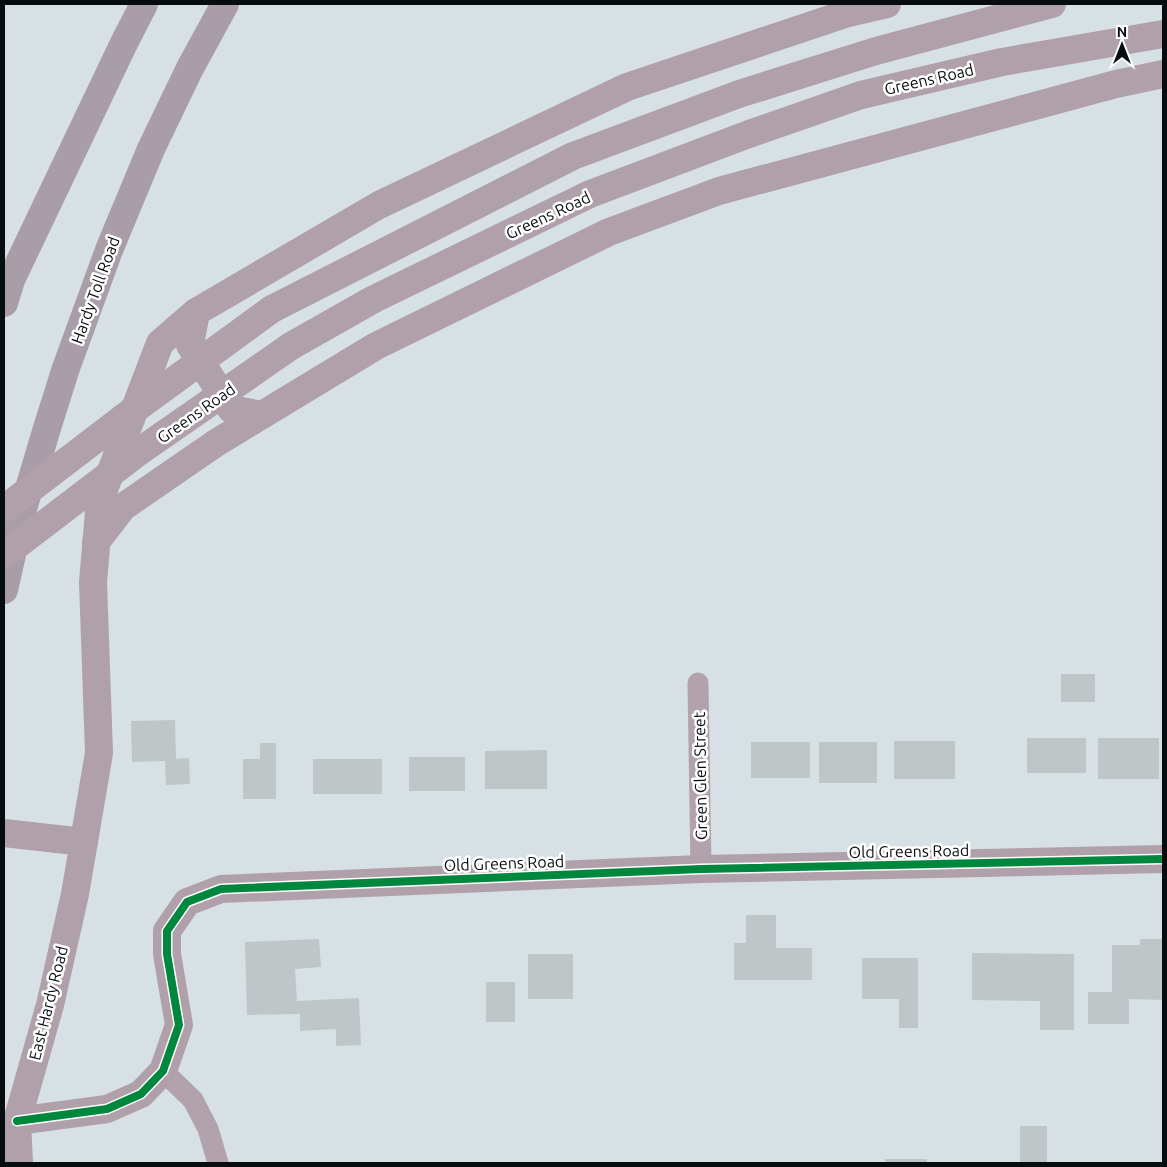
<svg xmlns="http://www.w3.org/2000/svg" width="1167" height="1167" font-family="Ubuntu,sans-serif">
	<rect width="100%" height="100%" fill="#d7e0e4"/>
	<!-- building -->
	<g fill="#bec6c8">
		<rect x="1061" y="674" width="34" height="28"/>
		<path d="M175,720L176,759L189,758L190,784L166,785L165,761L132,762L131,721Z"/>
		<rect x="1027" y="738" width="59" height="35"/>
		<rect x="1098" y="738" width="61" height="41"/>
		<rect x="894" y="741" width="61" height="38"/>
		<rect x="751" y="742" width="59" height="36"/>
		<rect x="819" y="742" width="58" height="41"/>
		<path d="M260,743H276V799H243V759H260Z"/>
		<path d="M547,750V789H485V751Z"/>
		<rect x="409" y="757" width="56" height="34"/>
		<rect x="313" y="759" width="69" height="35"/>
		<path d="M746,915H776V948H812V980H734V943H746Z"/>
		<path d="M319,939L321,967L295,969L297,1001L359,998L361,1045L336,1046V1029L300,1031V1014L247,1015L245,942Z"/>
		<path d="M1140,939H1163V1000L1129,999V1024H1088V992H1112V945H1140Z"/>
		<path d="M972,953L1074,954V1030H1040V1001L972,1000Z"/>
		<rect x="528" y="954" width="45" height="45"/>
		<path d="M862,958H918V1028H899V999H862Z"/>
		<rect x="486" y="982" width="29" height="40"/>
		<rect x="1020" y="1126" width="27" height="37"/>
		<rect x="885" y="1159" width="42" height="4"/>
	</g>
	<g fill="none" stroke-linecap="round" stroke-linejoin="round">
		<!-- street -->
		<g stroke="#b2a2ab" stroke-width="21">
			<path d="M698,683L701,869"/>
			<path d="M163,1071L193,1100L208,1129L218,1163"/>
		</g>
		<!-- secondary -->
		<g stroke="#b0a0aa" stroke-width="28">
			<path d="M272,309L573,156L739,94L876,51L1052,4"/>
			<path d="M196,312L190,345L231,409L262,415"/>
			<path d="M291,346L374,299L590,194L749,134L861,95L1002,62L1163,34"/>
			<path d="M96,542L123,507L216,443L262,415L376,346L609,232L719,191L1116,84L1163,74"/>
			<path d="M4,833L84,842"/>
			<path d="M17,1121L107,1109L141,1094L163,1071L179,1025L167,954V931L187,902L221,889L701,869L1163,859"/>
			<path d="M19,1163L17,1121L50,1005L75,894L99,753L93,582L100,500L160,343L196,312L379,205L627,87L848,13L887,4"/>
		</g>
		<!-- highway -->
		<g stroke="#a99da8" stroke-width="28">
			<path d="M4,303L11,280L124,43L144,4"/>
			<path d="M4,590L20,519L47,428L66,368L109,250L151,149L190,68L225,4"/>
		</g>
		<!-- secondary-bridge -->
		<g stroke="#b0a0aa" stroke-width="28">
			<path d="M4,509L131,412L272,309"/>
			<path d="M4,555L140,451L291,346"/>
		</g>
		<!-- cycleway casing -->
		<g stroke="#fff" stroke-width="11">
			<path id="cycleway" d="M17,1121L107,1109L141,1094L163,1071L179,1025L167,954V931L187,902L221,889L701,869L1163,859"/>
		</g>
		<!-- cycleway -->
		<use href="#cycleway" stroke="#00873e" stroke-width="8"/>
	</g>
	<g text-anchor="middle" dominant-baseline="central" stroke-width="5" stroke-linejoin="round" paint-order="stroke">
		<!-- street labels -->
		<g font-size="16" fill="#070c0f" stroke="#fff">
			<text transform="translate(929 79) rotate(-13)">Greens Road</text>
			<text transform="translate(548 215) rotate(-25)">Greens Road</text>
			<text transform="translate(95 290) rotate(-70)">Hardy Toll Road</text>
			<text transform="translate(196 413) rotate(-35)">Greens Road</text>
			<text transform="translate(700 776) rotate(-91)">Green Glen Street</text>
			<text transform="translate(909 851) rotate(-1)">Old Greens Road</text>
			<text transform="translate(504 863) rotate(-2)">Old Greens Road</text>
			<text transform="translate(48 1003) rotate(-76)">East Hardy Road</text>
		</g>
	</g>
	<!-- border -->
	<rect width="1167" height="1167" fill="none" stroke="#070c0f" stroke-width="10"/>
	<!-- north arrow -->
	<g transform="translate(1122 45)" stroke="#ffffff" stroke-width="4" paint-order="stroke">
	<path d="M0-4L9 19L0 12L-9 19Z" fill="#070c0f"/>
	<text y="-8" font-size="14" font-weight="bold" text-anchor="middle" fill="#070c0f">N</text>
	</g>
</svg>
